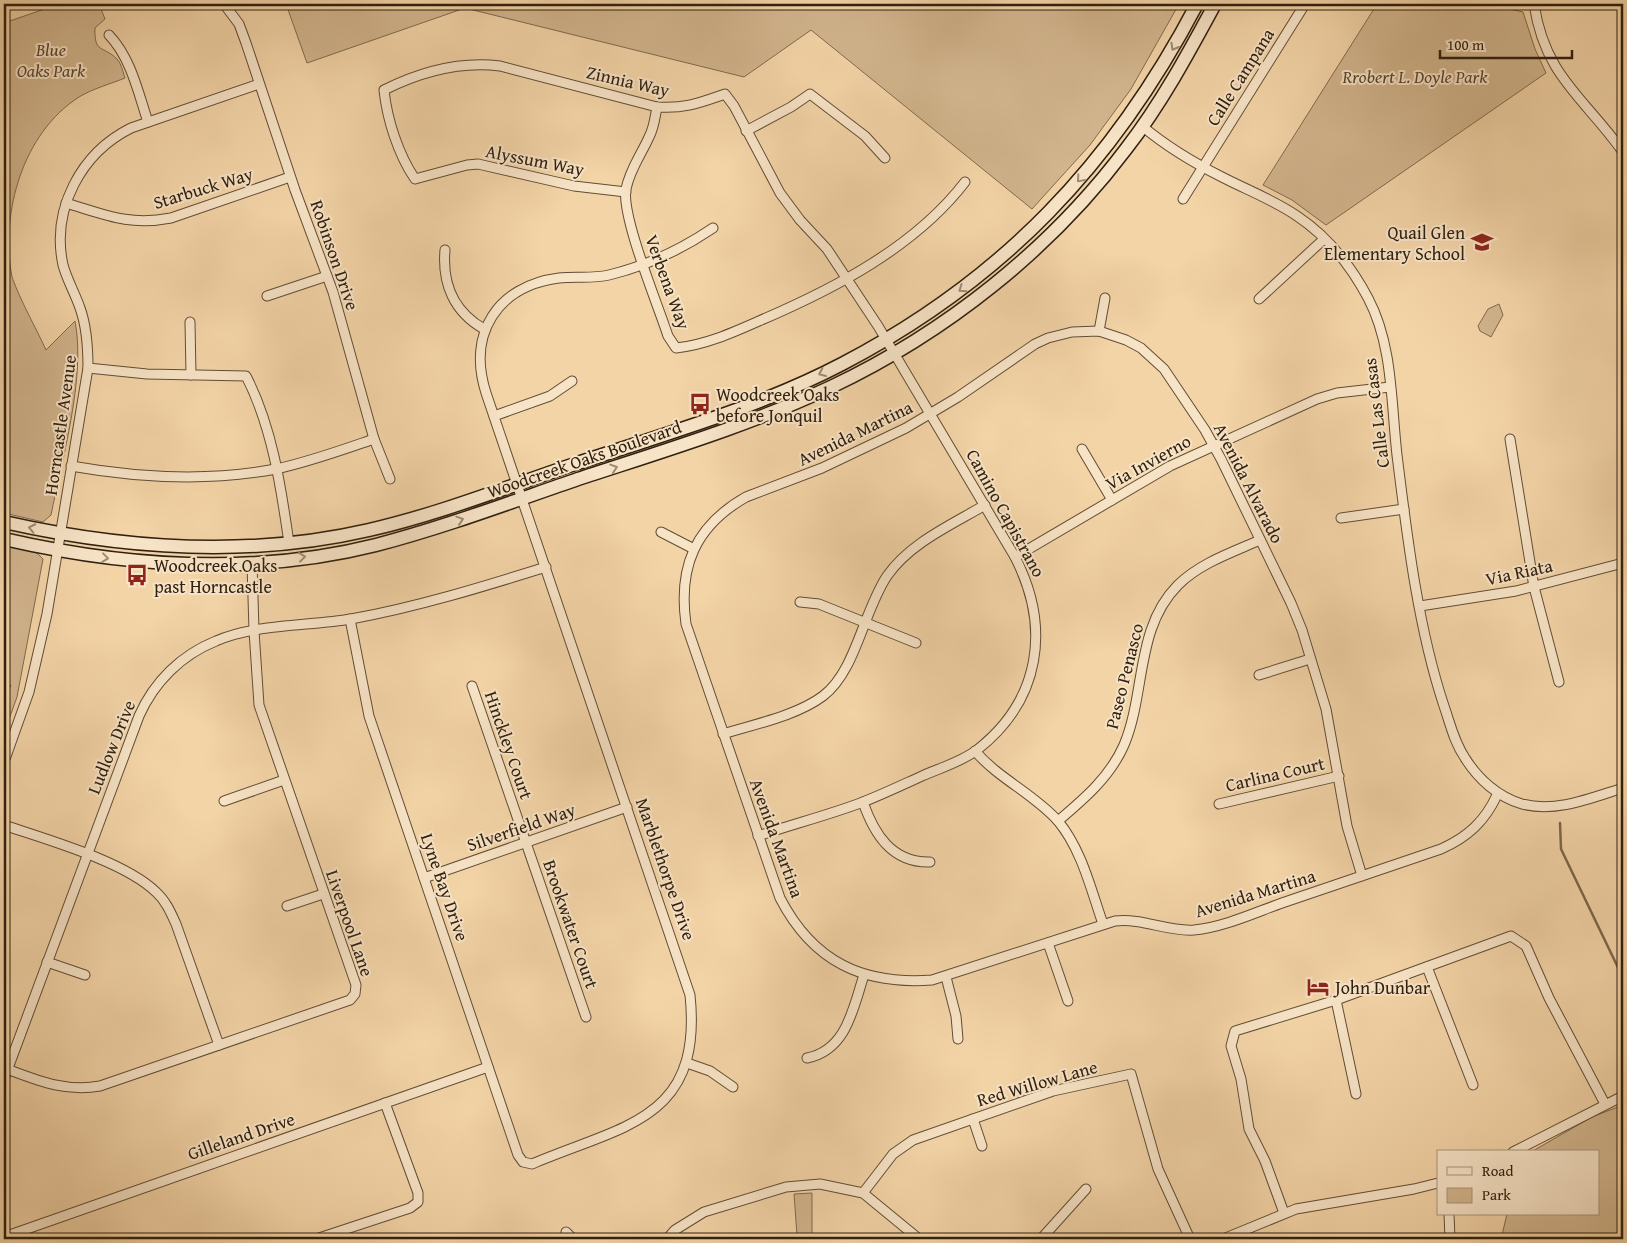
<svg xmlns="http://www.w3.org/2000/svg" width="1627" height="1243" font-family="'Gentium Book Plus',serif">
	<rect width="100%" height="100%" fill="#f3d4a7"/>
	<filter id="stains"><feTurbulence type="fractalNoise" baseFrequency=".004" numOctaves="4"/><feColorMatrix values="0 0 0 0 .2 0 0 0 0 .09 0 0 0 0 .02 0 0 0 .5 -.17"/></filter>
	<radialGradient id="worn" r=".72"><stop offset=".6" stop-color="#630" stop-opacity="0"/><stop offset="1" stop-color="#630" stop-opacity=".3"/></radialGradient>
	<!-- green -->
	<g fill="#d2b58d" stroke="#816a4e">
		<path d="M59,4H99L105,19L95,28C94,54 103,45 117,59C121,63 123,72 125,78C110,84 92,89 79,97C23,133 0,212 12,277C21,302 35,326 46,350L75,321C86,377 62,459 51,515L43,522L4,513V23Z"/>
		<path d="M286,4H1179L1131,89L1090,145L1032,209L811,30L744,77L465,8L307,63Z"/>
		<path d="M1377,4H1486L1523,12L1535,49L1546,73L1326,225L1292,200L1263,185Z"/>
		<path d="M1499,304L1503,315L1491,337L1480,331L1478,326L1488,309Z"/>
		<path d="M4,545L37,553L43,559L17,697L4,733Z"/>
		<path d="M1623,1105V1239H1501L1507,1214H1598V1152H1531L1592,1117Z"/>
		<path d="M812,1193V1237L836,1239H786L797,1235L794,1194Z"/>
	</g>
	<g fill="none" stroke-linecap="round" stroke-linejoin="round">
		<!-- stream -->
		<g stroke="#7d674b" stroke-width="2.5">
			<path d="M4,690L10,686"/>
			<path d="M1560,823L1561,849L1623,978"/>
		</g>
		<!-- street casing -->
		<g stroke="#614d35" stroke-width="11">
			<g id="street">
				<path d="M224,4L239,24L246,43L295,190L333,292L374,439L390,479"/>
				<path d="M1534,4C1545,77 1584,97 1623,152"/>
				<path d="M109,35C131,58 138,92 148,122"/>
				<path d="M657,107C655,117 654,128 649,137C641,155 630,169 626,189C621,216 658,305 668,336L676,348C705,345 732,333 759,321C834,289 915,247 965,182"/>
				<path d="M1142,126C1166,146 1194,163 1222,177C1247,190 1274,200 1297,216C1327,236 1351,266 1368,298C1393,345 1391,403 1397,455C1407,536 1418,628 1444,706C1450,723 1454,742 1465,758C1478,779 1498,797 1522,804C1556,813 1591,798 1623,788"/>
				<path d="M746,131L791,107L810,94L865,136L885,158"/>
				<path d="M626,192L574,186L478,164L467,165L415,179C398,154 387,119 384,90C420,72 460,61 500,66L657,107C685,109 699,103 725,94L734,106L780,193L800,220L827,249L878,326L1015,557C1051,627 1041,700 977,750C961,762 940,768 922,776C902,785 883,794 863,802C829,815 793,824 758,836"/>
				<path d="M1183,199L1305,4"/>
				<path d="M66,203C106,215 129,226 171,218L290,177"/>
				<path d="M445,250C442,284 454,312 484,329"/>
				<path d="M267,296L327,276"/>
				<path d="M1259,299L1324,239"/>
				<path d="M190,322L191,375"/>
				<path d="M1099,331L1105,298"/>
				<path d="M88,368L147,374L246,376C272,426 281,487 289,543"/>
				<path d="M494,416L550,396L572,381"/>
				<path d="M1510,439L1534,587L1559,682"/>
				<path d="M1082,449L1112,500"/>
				<path d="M71,466C139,478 207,482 276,469C309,462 342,450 374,439"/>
				<path d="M1341,518L1404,509"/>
				<path d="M661,532L694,549"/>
				<path d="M1015,557L1170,466L1317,399L1337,393L1390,387"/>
				<path d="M800,602L819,604L916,643"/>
				<path d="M1420,606L1516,591L1623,563"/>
				<path d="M350,619L369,716L518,1155L523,1162L532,1164C623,1125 703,1121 690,995L486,393C467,334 497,286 559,278C576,276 592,279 609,275C646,266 682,249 713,228"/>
				<path d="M1259,675L1310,659"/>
				<path d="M472,686L586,1017"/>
				<path d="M723,734C755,724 796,716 823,696C856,671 863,612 887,576C910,543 951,525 985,505"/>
				<path d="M975,751C999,779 1034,794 1058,821C1082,850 1091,890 1103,924"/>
				<path d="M4,762L29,692L47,614L88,368C88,348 87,327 80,308C75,293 67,280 63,265C51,209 81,153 131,128L259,84"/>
				<path d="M224,801L284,780"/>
				<path d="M863,802C874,834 892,863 930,862"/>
				<path d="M1219,804L1339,776"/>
				<path d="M1058,821C1084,799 1110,777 1124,745C1146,693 1135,628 1178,585C1200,563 1233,552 1260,540"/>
				<path d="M4,825C47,840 124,861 156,892C166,901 171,913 176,924L219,1045"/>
				<path d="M1362,876L1347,826L1326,709L1302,630L1291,603L1221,459L1205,430L1164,369L1141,348L1126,340L1099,331L1072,332L1048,338L1035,344L958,397L906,428L822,468L746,497C695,526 678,567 686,624L780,898C813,962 863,985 932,980L1115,921C1143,918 1168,932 1194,930C1224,927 1254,913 1282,903C1335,885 1388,867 1441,849C1468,837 1485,821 1497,795"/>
				<path d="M424,878L627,807"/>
				<path d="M287,906L323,894"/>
				<path d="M1048,943L1068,1001"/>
				<path d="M47,962L85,975"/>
				<path d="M1427,967L1473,1085"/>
				<path d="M946,977L956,1016L958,1039"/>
				<path d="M1336,1000L1356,1094"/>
				<path d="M807,1058C847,1050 853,1008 864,975"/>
				<path d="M687,1063L710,1071L733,1087"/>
				<path d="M7,1069C39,1081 65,1092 100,1086L350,1000L355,994L356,985L259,705L254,631L252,563"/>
				<path d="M4,1079L139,716C154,682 181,655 216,641C254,624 309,626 351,619C417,607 482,587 546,567"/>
				<path d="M973,1119L982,1146"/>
				<path d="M1513,1152L1623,1096"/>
				<path d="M863,1193L893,1154L913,1140L1053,1091L1131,1074L1158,1169L1190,1239"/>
				<path d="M1284,1213L1265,1161L1249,1129L1241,1079L1231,1046L1235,1031L1336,1000L1511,936L1526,946L1549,998L1605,1104"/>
				<path d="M1449,1214L1450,1239"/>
				<path d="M566,1232L573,1239"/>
				<path d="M4,1237L488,1067"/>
				<path d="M316,1239L410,1208L418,1202V1193L385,1103"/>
				<path d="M667,1239L675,1230L704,1212L786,1187L820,1184L863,1193L919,1239"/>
				<path d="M1041,1239L1086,1189"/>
				<path d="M1223,1239L1296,1209L1414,1189L1438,1183"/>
			</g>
		</g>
		<!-- secondary casing -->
		<g stroke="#30200f" stroke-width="15">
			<g id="secondary">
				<path d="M4,522C124,549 248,558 369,530C439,514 507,487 575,464C664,434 758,408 842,364C1003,280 1113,164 1197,4"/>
				<path d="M4,539C126,567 253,576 376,545C445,527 511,502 578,479C663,451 750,425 831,387C945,333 1050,250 1126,149C1161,104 1188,54 1215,4"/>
			</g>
		</g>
		<!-- street -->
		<use href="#street" stroke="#f7e3c6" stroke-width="9"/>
		<!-- secondary -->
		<use href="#secondary" stroke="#f7e3c6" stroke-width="12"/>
	</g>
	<!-- one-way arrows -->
	<defs><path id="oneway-chevron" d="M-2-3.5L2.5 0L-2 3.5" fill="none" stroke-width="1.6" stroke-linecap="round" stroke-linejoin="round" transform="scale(1.25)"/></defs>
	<g stroke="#9d8b74">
		<use href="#oneway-chevron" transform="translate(1174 47) rotate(120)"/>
		<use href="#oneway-chevron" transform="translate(1080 179) rotate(131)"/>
		<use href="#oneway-chevron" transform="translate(962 289) rotate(145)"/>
		<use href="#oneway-chevron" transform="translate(822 373) rotate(156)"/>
		<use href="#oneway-chevron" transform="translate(614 468) rotate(-18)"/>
		<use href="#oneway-chevron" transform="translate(460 520) rotate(-18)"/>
		<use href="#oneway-chevron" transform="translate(32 528) rotate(-168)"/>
		<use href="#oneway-chevron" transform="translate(302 557) rotate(-7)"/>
		<use href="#oneway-chevron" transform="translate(105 558) rotate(7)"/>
	</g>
	<!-- icons -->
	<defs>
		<g id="school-bare" transform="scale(1.725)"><path d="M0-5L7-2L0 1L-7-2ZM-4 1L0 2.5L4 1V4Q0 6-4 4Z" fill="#8f2418" stroke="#f7e3c6" stroke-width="2.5" paint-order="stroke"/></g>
		<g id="bus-bare" transform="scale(1.725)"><path d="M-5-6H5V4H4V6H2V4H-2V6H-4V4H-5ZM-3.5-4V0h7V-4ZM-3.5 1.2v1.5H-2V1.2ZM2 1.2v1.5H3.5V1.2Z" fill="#8f2418" stroke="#f7e3c6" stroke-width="2.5" paint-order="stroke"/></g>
		<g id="hotel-bare" transform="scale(1.725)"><path d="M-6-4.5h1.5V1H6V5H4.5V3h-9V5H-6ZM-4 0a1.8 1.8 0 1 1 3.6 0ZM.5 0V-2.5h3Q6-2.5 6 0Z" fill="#8f2418" stroke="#f7e3c6" stroke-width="2.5" paint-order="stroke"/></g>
	</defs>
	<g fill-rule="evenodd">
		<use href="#school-bare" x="1482" y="242"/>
		<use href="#bus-bare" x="700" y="404"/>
		<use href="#bus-bare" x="137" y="575"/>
		<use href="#hotel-bare" x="1318" y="987"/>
	</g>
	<g text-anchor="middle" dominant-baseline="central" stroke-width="4" stroke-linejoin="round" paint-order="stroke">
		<!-- park labels -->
		<g font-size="18" font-style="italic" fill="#58452e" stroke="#f7e3c6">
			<text x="51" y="49">Blue<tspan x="51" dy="21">Oaks Park</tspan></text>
			<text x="1415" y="76">Rrobert L. Doyle Park</text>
		</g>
		<!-- street labels -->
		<g font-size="18" fill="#30200f" stroke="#f7e3c6">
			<text transform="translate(1240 77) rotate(-58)">Calle Campana</text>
			<text transform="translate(628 81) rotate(13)">Zinnia Way</text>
			<text transform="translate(535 160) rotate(11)">Alyssum Way</text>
			<text transform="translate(203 188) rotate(-17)">Starbuck Way</text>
			<text transform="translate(335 255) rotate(71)">Robinson Drive</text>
			<text transform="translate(668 282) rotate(70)">Verbena Way</text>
			<text transform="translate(1376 413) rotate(-97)">Calle Las Casas</text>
			<text transform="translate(60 425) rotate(-82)">Horncastle Avenue</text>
			<text transform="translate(855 433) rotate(-26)">Avenida Martina</text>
			<text transform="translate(584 459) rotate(-19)">Woodcreek Oaks Boulevard</text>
			<text transform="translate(1148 462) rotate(-29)">Via Invierno</text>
			<text transform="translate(1249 483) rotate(63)">Avenida Alvarado</text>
			<text transform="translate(1006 513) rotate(61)">Camino Capistrano</text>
			<text transform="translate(1519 572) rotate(-12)">Via Riata</text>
			<text transform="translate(1124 676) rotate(-76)">Paseo Penasco</text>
			<text transform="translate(509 745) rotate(71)">Hinckley Court</text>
			<text transform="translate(111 747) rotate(-68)">Ludlow Drive</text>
			<text transform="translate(1275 774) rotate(-13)">Carlina Court</text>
			<text transform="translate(521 827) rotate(-19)">Silverfield Way</text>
			<text transform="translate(777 838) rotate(70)">Avenida Martina</text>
			<text transform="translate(666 869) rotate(71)">Marblethorpe Drive</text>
			<text transform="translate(445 887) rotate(71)">Lyne Bay Drive</text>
			<text transform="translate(1255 893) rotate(-17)">Avenida Martina</text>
			<text transform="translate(350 923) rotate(71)">Liverpool Lane</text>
			<text transform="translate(571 924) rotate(71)">Brookwater Court</text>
			<text transform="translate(1037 1083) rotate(-16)">Red Willow Lane</text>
			<text transform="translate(241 1136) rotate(-19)">Gilleland Drive</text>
		</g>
		<!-- poi labels -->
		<g font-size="18" fill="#30200f" stroke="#f7e3c6" text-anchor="start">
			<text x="1465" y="232" text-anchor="end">Quail Glen<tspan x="1465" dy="21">Elementary School</tspan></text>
			<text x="716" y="394">Woodcreek Oaks<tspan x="716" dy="21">before Jonquil</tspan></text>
			<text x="154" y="565">Woodcreek Oaks<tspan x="154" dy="21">past Horncastle</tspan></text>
			<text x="1335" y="987">John Dunbar</text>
		</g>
	</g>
	<!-- margin -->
	<rect width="1627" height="1243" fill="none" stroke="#f3d4a7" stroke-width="20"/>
	<rect x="5" y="5" width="1617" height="1233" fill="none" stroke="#30200f" stroke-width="2.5"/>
	<rect x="10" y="10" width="1607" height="1223" fill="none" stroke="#30200f"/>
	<!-- legend -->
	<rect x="1437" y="1150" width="162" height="65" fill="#f7e3c6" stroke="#a7957d"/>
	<rect x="1447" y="1167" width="25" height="8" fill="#f7e3c6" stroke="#a7957d"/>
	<text x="1482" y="1176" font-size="15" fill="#30200f">Road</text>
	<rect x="1447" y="1188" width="25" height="15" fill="#d2b58d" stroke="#a7957d"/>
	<text x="1482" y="1200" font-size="15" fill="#30200f">Park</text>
	<!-- scale -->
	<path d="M1440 50v8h132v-8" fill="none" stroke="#30200f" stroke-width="2.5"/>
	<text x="1447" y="50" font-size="15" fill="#30200f" stroke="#f7e3c6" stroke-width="4" paint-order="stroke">100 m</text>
	<rect width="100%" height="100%" filter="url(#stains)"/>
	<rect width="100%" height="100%" fill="url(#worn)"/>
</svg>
